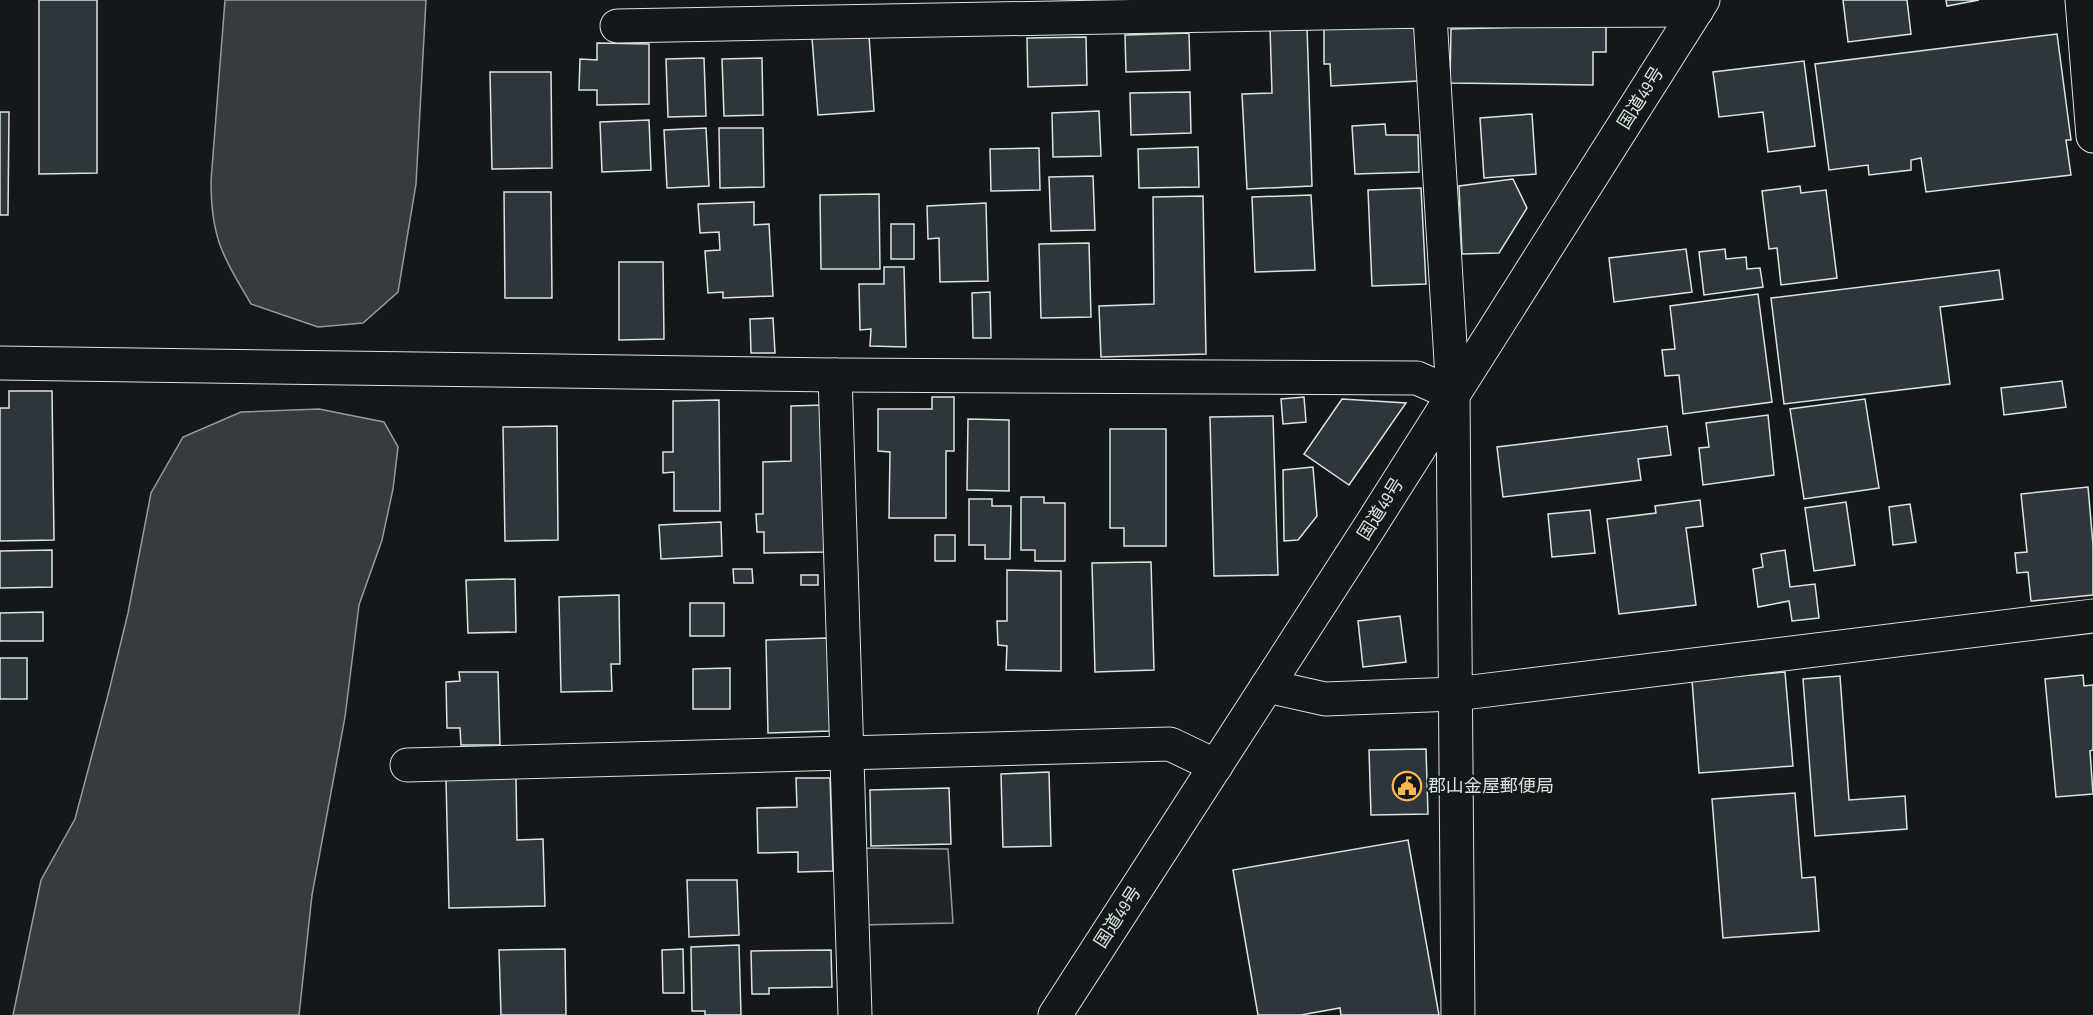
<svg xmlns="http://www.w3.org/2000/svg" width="2093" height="1015" font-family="'Sofia Sans Condensed','Noto Sans JP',sans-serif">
	<rect width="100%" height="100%" fill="#14181c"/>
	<!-- green -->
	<path fill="#202428" stroke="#939e99" stroke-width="1.5" d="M856,848L948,849L953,923L859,925Z"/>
	<!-- water -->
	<g fill="#363b3e" stroke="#939e99" stroke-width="1.5">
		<path d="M225,0H426L416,184L398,292L363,323L318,327L251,304C223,256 211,239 211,181Z"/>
		<path d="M319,409L384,422L398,447L393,489L382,540L359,605L345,717L312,895L299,1015H13L41,880L75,819L108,695L128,613L151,493L183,437L241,412Z"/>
	</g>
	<!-- building -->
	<g fill="#2c363c" stroke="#d8e6dc" stroke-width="1.5">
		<path d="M39,0H97V173L39,174Z"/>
		<path d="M1843,0H1907L1911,34L1848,42Z"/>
		<path d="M1946,0H1979L1947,6Z"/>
		<path d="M1606,25V52H1593V85L1450,83L1451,29Z"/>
		<path d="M1307,26L1312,186L1247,189L1242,94L1272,93L1270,27Z"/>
		<path d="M1324,27L1415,28L1418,81L1331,86L1330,64H1324Z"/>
		<path d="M1189,33L1190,70L1126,72L1125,35Z"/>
		<path d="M2057,34L2071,140H2066L2071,175L1926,192L1921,158L1911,160V170L1869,175L1868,165L1829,170L1815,64Z"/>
		<path d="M869,35L874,111L818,115L812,38Z"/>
		<path d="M1086,37L1087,85L1028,87L1027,38Z"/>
		<path d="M597,43L649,44V104L597,105V90H579L580,59L597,60Z"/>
		<path d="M704,58L706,116L668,117L666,59Z"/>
		<path d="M762,58L763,115L724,116L722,59Z"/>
		<path d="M1804,61L1815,146L1768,152L1763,112L1719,117L1713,72Z"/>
		<path d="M490,72H551L552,168L492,169Z"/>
		<path d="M1190,92L1191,133L1131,135L1130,93Z"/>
		<path d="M1099,111L1101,156L1053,157L1052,113Z"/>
		<path d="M0,112H9L8,215H0Z"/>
		<path d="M1532,114L1536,174L1484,178L1480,118Z"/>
		<path d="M649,120L651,170L602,172L600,122Z"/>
		<path d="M1385,124L1386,135H1418L1419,172L1355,174L1352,126Z"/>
		<path d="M706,128L709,186L667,188L664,130Z"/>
		<path d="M719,128H763L764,187L720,188Z"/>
		<path d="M1198,147L1199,187L1139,188L1138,149Z"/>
		<path d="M1039,148L1040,190L991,191L990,149Z"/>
		<path d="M1093,176L1095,230L1051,231L1049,177Z"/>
		<path d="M1513,179L1527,208L1499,253L1462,254L1459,186Z"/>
		<path d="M1800,186L1801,193L1826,190L1837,278L1781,285L1777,248L1769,249L1762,191Z"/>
		<path d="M1421,188L1426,284L1372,286L1368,190Z"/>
		<path d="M504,192H551L552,298H505Z"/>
		<path d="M879,194L880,269H821L820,195Z"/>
		<path d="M1311,195L1315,270L1255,272L1252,197Z"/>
		<path d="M1203,196L1206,354L1101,357L1099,306L1154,304L1153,197Z"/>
		<path d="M754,202V225L769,224L773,296L723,298V292L708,293L705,251L720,250L719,232L700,233L698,204Z"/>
		<path d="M986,203L988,281L940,282L939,238L928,239L927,206Z"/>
		<rect x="891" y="224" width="23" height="35"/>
		<path d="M1089,243L1091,317L1041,318L1039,244Z"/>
		<path d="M1686,249L1692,292L1614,302L1609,258Z"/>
		<path d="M1725,249L1726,259L1746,257L1747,269L1760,268L1763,287L1704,295L1699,252Z"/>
		<path d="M619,262H663L664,339L619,340Z"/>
		<path d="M884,267H904L906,347L870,346L871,329L860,330L859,284H884Z"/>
		<path d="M1999,270L2003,299L1940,307L1950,384L1784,404L1771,298Z"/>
		<path d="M990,292L991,338H973L972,293Z"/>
		<path d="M1758,294L1772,402L1683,414L1679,375L1665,376L1662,350L1675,349L1670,306Z"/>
		<path d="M773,318L775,353H751L750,319Z"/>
		<path d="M2062,381L2066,407L2004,415L2001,388Z"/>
		<path d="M9,391H52L54,540L0,541V408H9Z"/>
		<path d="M932,397H954V451H946V518H889L890,452L878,451V409H932Z"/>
		<path d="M1304,397L1306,422L1283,424L1281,399Z"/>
		<path d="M1342,399L1406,403L1349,485L1304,454Z"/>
		<path d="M1865,399L1879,488L1804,499L1790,409Z"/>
		<path d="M719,400L720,511H674V472L663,473V452H673V401Z"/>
		<path d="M824,405L827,552L764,553V532H757L756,514H763V462L791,461V406Z"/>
		<path d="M1768,415L1774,475L1703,485L1699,448L1709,447L1706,423Z"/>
		<path d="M1273,416L1278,575L1214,576L1210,417Z"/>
		<path d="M968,419L1009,420V491L967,490Z"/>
		<path d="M557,426L558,540L505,541L503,427Z"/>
		<path d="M1667,426L1671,455L1638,459L1641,480L1503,497L1497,447Z"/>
		<path d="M1110,429H1166V546H1124V528H1110Z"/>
		<path d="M1313,467L1317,516L1298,540L1284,541L1283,470Z"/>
		<path d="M2088,487L2093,545V595L2031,601L2028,572L2017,573L2015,553L2027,552L2021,494Z"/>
		<path d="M1021,497H1044V503H1065V561H1035V550H1021Z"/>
		<path d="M969,499H992V506H1011L1010,559H985V545H969Z"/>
		<path d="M1700,500L1703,526L1686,528L1696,605L1619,614L1607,519L1656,513L1655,506Z"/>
		<path d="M1846,502L1855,565L1814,571L1805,508Z"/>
		<path d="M1910,504L1916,542L1893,545L1889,507Z"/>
		<path d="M1590,510L1595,553L1552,557L1548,514Z"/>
		<path d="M721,522L722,556L661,559L659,525Z"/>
		<rect x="935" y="535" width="20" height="26"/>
		<path d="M52,550V587L0,588V551Z"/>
		<path d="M1785,550L1790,587L1815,584L1819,618L1792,621L1789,601L1758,607L1753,569L1763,567L1761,554Z"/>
		<path d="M1151,562L1154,670L1095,672L1092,563Z"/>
		<path d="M733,569H752L753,583H734Z"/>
		<path d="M1007,570L1061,571V671L1006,670L1007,646L998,645L997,621H1007Z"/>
		<rect x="801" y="575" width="17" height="10"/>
		<path d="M515,579L516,632L468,633L466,580Z"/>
		<path d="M619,595L620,664H611L612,691L561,692L559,597Z"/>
		<rect x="690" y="603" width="34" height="33"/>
		<path d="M43,612V641H0V613Z"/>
		<path d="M1400,616L1406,662L1363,667L1358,621Z"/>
		<path d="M828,638L831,731L768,733L766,640Z"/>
		<rect x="0" y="658" width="27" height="41"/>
		<path d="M730,668V709H693V669Z"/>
		<path d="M459,672H498L500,745H461L460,728H447L446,682L460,681Z"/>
		<path d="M1785,672L1793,766L1699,773L1692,680Z"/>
		<path d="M2083,675L2084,686L2093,685V750L2090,751L2093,794L2056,797L2045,679Z"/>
		<path d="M1840,676L1849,800L1905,796L1907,829L1815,836L1803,679Z"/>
		<path d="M1426,749L1428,814L1371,815L1369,750Z"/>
		<path d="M1049,772L1051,846L1003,847L1001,774Z"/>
		<path d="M516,778L517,840L543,839L545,906L449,908L446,779Z"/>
		<path d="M796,778H830L833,871L798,872V852L758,853L757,808L797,807Z"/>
		<path d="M949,788L951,844L871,846L870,790Z"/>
		<path d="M1795,793L1802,878L1815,877L1819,931L1723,938L1712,799Z"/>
		<path d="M1408,840L1439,1015H1341L1340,1008L1301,1015H1258L1233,870Z"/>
		<path d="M687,880H737L739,935L689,937Z"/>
		<path d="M739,945L741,1015H705V1011H692L691,947Z"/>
		<path d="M565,949L566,1015H501L499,950Z"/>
		<path d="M683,949L684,993H663L662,950Z"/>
		<path d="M831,950L832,987L769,988V994H752L751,951Z"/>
	</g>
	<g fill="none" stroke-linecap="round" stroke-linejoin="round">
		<!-- minor casing -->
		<g stroke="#d8e6dc" stroke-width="35">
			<g id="minor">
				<path d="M1429,0L1453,394L1458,1015"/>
				<path d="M2082,0L2093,136"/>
				<path d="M617,26L1429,11L1697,10"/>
				<path d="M0,363L835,375L1417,378L1453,394"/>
				<path d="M835,375L855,1015"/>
				<path d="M1267,686L1325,699L1455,694L2093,616"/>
				<path d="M407,765L1170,744L1216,766"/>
			</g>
		</g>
		<!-- highway casing -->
		<g stroke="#d8e6dc" stroke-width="35">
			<path id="highway" d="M1055,1015L1369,528L1703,0"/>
		</g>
		<!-- minor -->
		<use href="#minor" stroke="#14181c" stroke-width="33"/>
		<!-- highway -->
		<use href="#highway" stroke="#14181c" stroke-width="33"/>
	</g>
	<!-- icons -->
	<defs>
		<g id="civic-ring" transform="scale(1.5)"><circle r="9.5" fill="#14181c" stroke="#ffb74d" stroke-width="1.5"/><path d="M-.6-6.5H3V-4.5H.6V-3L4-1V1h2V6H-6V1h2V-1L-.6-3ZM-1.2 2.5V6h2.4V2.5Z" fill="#ffb74d"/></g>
	</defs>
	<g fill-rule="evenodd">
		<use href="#civic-ring" x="1407" y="786"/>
	</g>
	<g text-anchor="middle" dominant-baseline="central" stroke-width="4.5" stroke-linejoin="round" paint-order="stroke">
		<!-- street labels -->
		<g font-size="18" fill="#d8e6dc" stroke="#14181c">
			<text transform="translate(1641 98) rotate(-58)">国道49号</text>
			<text transform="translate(1381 509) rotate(-58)">国道49号</text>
			<text transform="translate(1118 917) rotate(-57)">国道49号</text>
		</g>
		<!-- poi labels -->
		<g font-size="18" fill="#d8e6dc" stroke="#14181c" text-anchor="start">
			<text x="1428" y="786">郡山金屋郵便局</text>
		</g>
	</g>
</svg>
